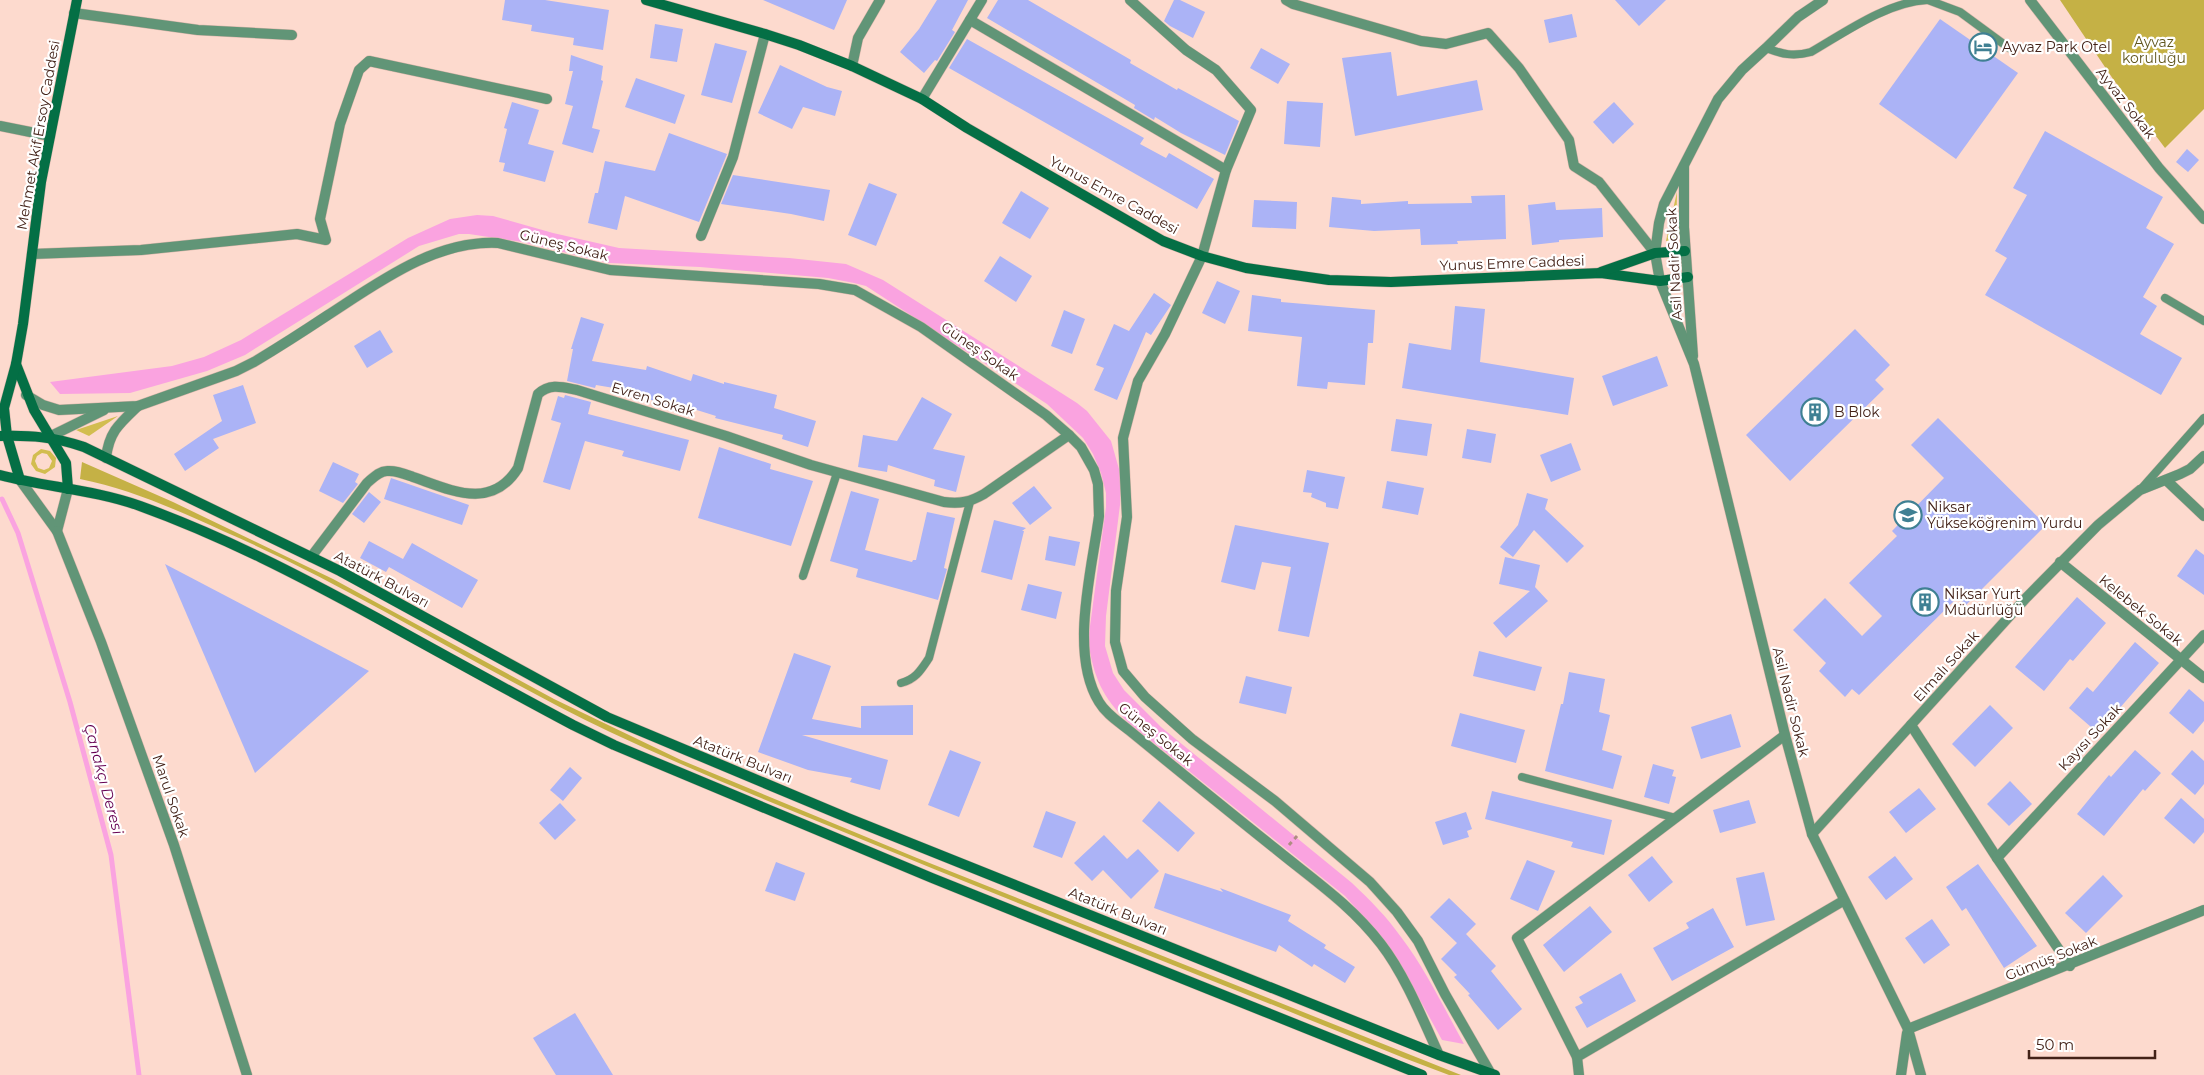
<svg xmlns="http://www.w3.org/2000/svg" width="2204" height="1075" font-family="Montserrat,sans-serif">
	<rect width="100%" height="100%" fill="#fddace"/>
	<!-- green -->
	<g fill="#d2bd4f" fill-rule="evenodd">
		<path d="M1677,192L1676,240L1666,241Z"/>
		<path d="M118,416L89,436L76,430Z"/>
		<path d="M41,449L50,451L56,458L55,467L45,474L36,471L31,464L33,455ZM42,453L47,454L52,461L49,468L44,470L38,468L35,461L37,456Z"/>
	</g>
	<!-- forest -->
	<g fill="#c5b145">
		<path d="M2060,0H2204V109L2165,148L2113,79Z"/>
		<path d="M82,462L173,502L333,579L554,699L681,760L917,858L1461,1075H1449L1404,1058C1220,983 1035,911 851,835C770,802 689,769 610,732C479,669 357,589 223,531C177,510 130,489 80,479Z"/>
	</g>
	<!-- water -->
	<path fill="#faa3e0" d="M477,215L493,216L553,233L619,248L789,258L846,264L883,280L1077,403L1087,411L1111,441L1121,476L1120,505L1106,616L1105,646L1113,673L1124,690L1161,727L1352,883C1370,900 1387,917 1401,937C1426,970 1444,1008 1464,1044L1442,1040L1409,980L1387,944L1345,896L1129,723C1102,697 1094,678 1088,641L1106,507V493L1101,473L1093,454L1083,438L1047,404L866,286L854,283L828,278L700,267L609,263L522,242L469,234H459L419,246L245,355L207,371L130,393L60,394L50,382L172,366L204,357L241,340L408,238L450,219Z"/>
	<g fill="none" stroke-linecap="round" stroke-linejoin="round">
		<!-- stream -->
		<path stroke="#faa3e0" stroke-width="5" d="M2,499L18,533L70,702L111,855L139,1075"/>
	</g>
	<!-- building -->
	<g fill="#abb3f6">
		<path d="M505,0H545L609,10L603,50L573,45L574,38L531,31L532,25L502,20Z"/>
		<path d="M763,0H847L834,30Z"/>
		<path d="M937,0H968L952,30L955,32L937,61L935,60L924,73L900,52L919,29Z"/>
		<path d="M998,0H1028L1131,60L1130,63L1177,90L1178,88L1239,121L1225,155L1181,133L1155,117L1154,120L1134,108L1135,105L987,18Z"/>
		<path d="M1174,0H1180L1205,12L1193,38L1170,26L1164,21Z"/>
		<path d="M1615,0H1666L1639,26Z"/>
		<path d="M1572,14L1577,37L1549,43L1544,20Z"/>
		<path d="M1940,19L2018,73L1956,159L1879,104Z"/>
		<path d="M655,24L683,29L677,62L650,58Z"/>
		<path d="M967,39L1144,138L1140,144L1166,158L1169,153L1214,179L1197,209L949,68Z"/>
		<path d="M715,43L747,51L732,103L701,95Z"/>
		<path d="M1261,48L1290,64L1278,84L1250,68Z"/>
		<path d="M1391,52L1397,96L1477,80L1483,110L1355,136L1342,58Z"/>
		<path d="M571,55L603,66L601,80L603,81L592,128L600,130L593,153L562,144L573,106L565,104L573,71H569Z"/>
		<path d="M780,65L827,87L842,91L835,116L803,107L792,129L758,113Z"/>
		<path d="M636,78L685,95L675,124L625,107Z"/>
		<path d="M1287,101L1323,103L1320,147L1284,144Z"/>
		<path d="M512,102L539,110L528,144L554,151L545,182L503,171L505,163L499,162L507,129L504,128Z"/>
		<path d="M1614,102L1634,124L1613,144L1593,122Z"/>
		<path d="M2045,131L2163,197L2146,228L2174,244L2143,297L2157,306L2140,334L2182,358L2161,395L1985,295L2007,258L1995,251L2027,195L2013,188Z"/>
		<path d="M669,133L727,154L699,222L625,196L617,230L588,223L595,193H598L605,161L655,171Z"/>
		<path d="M2187,149L2199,160L2188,172L2176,162Z"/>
		<path d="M733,175L830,190L824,221L791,214L721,204Z"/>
		<path d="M869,183L897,194L876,246L848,235Z"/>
		<path d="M1021,191L1049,208L1030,239L1002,223Z"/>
		<path d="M1505,195L1506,239L1457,241L1458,244L1421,245L1420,229L1374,231L1329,227L1332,197L1361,200V204L1408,201V204L1472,203L1471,196Z"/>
		<path d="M1254,200L1297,202L1296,229L1252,227Z"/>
		<path d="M1555,202L1556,210L1602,208L1603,237L1559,240V242L1532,245L1528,205Z"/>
		<path d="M1000,256L1032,276L1016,302L984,281Z"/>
		<path d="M1217,281L1240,291L1225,324L1202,313Z"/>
		<path d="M1154,293L1171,305L1151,335L1146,332L1117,400L1094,390L1104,368L1096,365L1114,324L1129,331Z"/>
		<path d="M1252,295L1281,299V302L1375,310L1373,343H1368L1365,385L1328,382L1327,389L1297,386L1302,337L1248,331Z"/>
		<path d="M1455,306L1485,309L1480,362L1574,378L1568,415L1402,388L1409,343L1451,350Z"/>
		<path d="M1064,310L1085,319L1072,354L1051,346Z"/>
		<path d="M581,317L604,324L592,361L646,370L647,366L691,381L693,374L724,384V382L777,395L774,408L816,421L808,447L782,439L783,435L715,418L716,416L668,401L666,405L637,395L638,392L596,385L595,388L567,381L573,349H571Z"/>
		<path d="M1855,329L1890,365L1875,380L1884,389L1790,481L1746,435Z"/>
		<path d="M380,330L393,352L367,368L354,346Z"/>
		<path d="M1657,356L1668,386L1613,406L1602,376Z"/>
		<path d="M243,385L256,423L213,439L219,448L185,471L174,454L222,421L213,395Z"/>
		<path d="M565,395L591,402L588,414L689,440L680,471L622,456L624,451L585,441L570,490L543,482L561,423L551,420L558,396L564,398Z"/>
		<path d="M922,397L952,414L933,449L965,456L956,492L934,486L935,480L888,465L887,472L858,467L863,435L897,441Z"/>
		<path d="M1938,418L2046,525L1966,605L1958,597L1859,695L1852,689L1845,697L1819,671L1826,663L1793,630L1825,598L1862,636L1882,616L1849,583L1897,536L1892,531L1944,478L1911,445Z"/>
		<path d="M1396,419L1432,424L1427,456L1391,451Z"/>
		<path d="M1467,429L1496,434L1491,463L1462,458Z"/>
		<path d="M1571,443L1581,470L1551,482L1540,455Z"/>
		<path d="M719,447L771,464L770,469L813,481L791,546L698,518Z"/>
		<path d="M333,462L359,474L355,482L358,484L343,503L319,491Z"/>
		<path d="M1307,470L1345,477L1338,509L1326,507V503L1311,497L1312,493L1303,492Z"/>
		<path d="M391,478L469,505L462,525L384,499Z"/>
		<path d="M1387,481L1424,488L1418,515L1382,508Z"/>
		<path d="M1034,486L1052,508L1030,525L1012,503Z"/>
		<path d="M851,491L879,499L865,550L912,562L913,560H916L927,512L955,518L944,568L947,569L938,600L856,577L858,569L830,561Z"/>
		<path d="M369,492L381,502L364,523L352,514Z"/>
		<path d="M1527,493L1548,499L1545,509L1584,546L1567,563L1534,530L1513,557L1500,547L1518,525Z"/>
		<path d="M994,520L1026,528L1022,531H1024L1012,580L981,572Z"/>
		<path d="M1235,525L1329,543L1309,637L1278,631L1291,567L1262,562L1255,590L1221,582Z"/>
		<path d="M1049,536L1080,542L1075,566L1045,560Z"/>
		<path d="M369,541L403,559L412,543L478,580L462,608L389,567L386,572L360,558Z"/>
		<path d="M2196,549L2204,555V595L2177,576Z"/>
		<path d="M1505,557L1540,565L1535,587L1548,601L1506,638L1493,623L1530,591L1499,584Z"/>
		<path d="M165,564L369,671L255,773Z"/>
		<path d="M1028,584L1062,592L1056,619L1021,610Z"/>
		<path d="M2077,597L2106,623L2073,661L2070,659L2044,691L2015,667Z"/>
		<path d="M2135,642L2159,663L2098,733L2069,708L2087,687L2093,692Z"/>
		<path d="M1479,651L1542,667L1535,691L1473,676Z"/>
		<path d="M794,653L831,666L812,719L861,728V706L913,705V735H802L888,760L880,790L850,782L852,778L808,770L758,752Z"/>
		<path d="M1569,672L1605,679L1599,712L1610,715L1602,750L1622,756L1613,789L1545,771L1561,704H1563Z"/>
		<path d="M1246,676L1292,687L1286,714L1239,703Z"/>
		<path d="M2189,689L2204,702V721L2193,734L2169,713Z"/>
		<path d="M1990,705L2013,728L1975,767L1952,744Z"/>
		<path d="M1460,713L1525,730L1516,763L1451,746Z"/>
		<path d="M1731,714L1741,747L1701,759L1691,727Z"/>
		<path d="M950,750L981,762L959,817L928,805Z"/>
		<path d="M2135,750L2161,773L2145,791L2143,789L2104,836L2077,814L2109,775L2111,777Z"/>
		<path d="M2192,750L2204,761V784L2195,795L2171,774Z"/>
		<path d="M1653,764L1674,770L1672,776L1676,777L1669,804L1644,797Z"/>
		<path d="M570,767L582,778L563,801L550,790Z"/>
		<path d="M2010,781L2032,804L2009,826L1987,804Z"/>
		<path d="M1919,788L1936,809L1906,833L1889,812Z"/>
		<path d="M1492,791L1612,820L1604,855L1571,847L1573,842L1485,819Z"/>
		<path d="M2181,798L2204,819V832L2194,844L2164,818Z"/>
		<path d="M1749,800L1756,823L1720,833L1713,810Z"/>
		<path d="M1159,801L1195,833L1178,852L1142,821Z"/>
		<path d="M560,803L576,820L555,840L539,823Z"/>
		<path d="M1046,811L1076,822L1062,858L1033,847Z"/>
		<path d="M1466,812L1472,829L1467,831L1469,837L1443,845L1435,822Z"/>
		<path d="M1104,835L1127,859L1138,849L1159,871L1131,899L1103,870L1092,881L1074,863Z"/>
		<path d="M1652,856L1673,882L1649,902L1628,875Z"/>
		<path d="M1895,856L1913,879L1886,900L1868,877Z"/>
		<path d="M1527,860L1555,871L1538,911L1510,899Z"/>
		<path d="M776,862L805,873L795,901L765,891Z"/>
		<path d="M1978,864L2037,946L2004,968L1966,908L1962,911L1946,887Z"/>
		<path d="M1764,872L1775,920L1746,926L1736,878Z"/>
		<path d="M1165,873L1223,892L1220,888L1291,915L1288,921L1326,945L1324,948L1355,967L1345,983L1314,964L1312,967L1279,945L1276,952L1154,908Z"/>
		<path d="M2103,875L2123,896L2086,933L2065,913Z"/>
		<path d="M1449,898L1476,924L1466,934L1496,966L1491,971L1522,1009L1498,1030L1468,995L1470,994L1454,977L1457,975L1441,959L1457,943L1430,917Z"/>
		<path d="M1590,906L1612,932L1564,972L1543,945Z"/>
		<path d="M1713,908L1734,947L1672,981L1653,948L1689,928L1686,923Z"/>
		<path d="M1932,919L1950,945L1924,964L1905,938Z"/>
		<path d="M1621,973L1636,1001L1587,1028L1575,1007L1583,1003L1579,997Z"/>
		<path d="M575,1013L613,1075H556L533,1038Z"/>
	</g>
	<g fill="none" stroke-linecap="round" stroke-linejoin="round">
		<!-- lane casing -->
		<g stroke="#d8b5aa" stroke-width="9">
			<g id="lane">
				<path d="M1928,0L1960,12L2009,48"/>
				<path d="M1766,48C1782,54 1793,57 1811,52C1844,33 1887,2 1927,0"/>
				<path d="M2165,298L2204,321"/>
				<path d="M2142,488L2204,418"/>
				<path d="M803,576L837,473"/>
				<path d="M901,683C916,679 921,670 929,658L970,502"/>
				<path d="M1522,777L1676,818"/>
			</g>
		</g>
		<!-- street casing -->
		<g stroke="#d8b5aa" stroke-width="11">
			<g id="street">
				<path d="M1130,0L1186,50L1216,70L1251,110L1226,170L1202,256L1165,334L1138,381L1123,438L1127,517L1116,591L1115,642L1123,671L1145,697L1192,739L1275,801L1370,882L1397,912L1418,941L1445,994L1491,1074"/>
				<path d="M1286,0L1293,4L1421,41L1446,44L1488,33L1519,68L1569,140L1574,166L1599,182L1655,253"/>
				<path d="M1823,0L1798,17L1766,48L1742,70L1718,99L1664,204L1659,223L1655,253L1660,281L1694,364L1785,735L1812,834L1908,1029L1921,1075"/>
				<path d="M2030,0L2159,168L2204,219"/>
				<path d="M74,13L198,30L292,35"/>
				<path d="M970,20L1226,170"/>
				<path d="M852,66L858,38L880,0"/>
				<path d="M922,99L982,0"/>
				<path d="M0,126L50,136"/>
				<path d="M1684,166V227L1693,356"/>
				<path d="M701,236L733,157L765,34"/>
				<path d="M32,254L141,250L297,234L326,240L320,219L340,124L359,70L369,61L547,99"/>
				<path d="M26,395L43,405L59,410L138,406L236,371L254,362C279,347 304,331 328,315C379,282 435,240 498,243L610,270L819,284L855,290L921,327L1046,415L1069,435L1081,447L1094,470L1098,484L1099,516C1092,570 1069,653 1099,702C1106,714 1119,722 1130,731C1179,771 1228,811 1277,850C1315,881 1351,905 1381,944C1405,975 1423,1020 1439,1055"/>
				<path d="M49,437L104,410"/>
				<path d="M106,458C109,432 119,424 138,406"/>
				<path d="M20,480L57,531L68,489"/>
				<path d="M2166,480L2204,516"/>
				<path d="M57,531L101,642L174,845L247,1075"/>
				<path d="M311,557L367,483C373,478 379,471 387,471C396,470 405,474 413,477C451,490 491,511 518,468L538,394C550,383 562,387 577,390L726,436L811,465L944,502C961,504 970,502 984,494L1069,435"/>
				<path d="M2060,562L2204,678"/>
				<path d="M1911,725L1997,858L2070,966"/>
				<path d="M1812,834L2026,598L2098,525L2140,490L2180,474L2190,469L2204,456"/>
				<path d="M1997,858L2204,635"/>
				<path d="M1908,1029L2204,910"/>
				<path d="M1577,1057L1517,938L1785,735"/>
				<path d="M1579,1075L1577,1057L1843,901"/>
				<path d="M1901,1075L1907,1033"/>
			</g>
		</g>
		<!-- secondary casing -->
		<g stroke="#d8b5aa" stroke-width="11">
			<g id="secondary">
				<path d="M646,0L765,34L799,45L852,66L922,99L967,128L1163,241L1202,256L1246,268L1329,280L1391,282L1601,273L1660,281L1688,277"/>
				<path d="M1601,272L1655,253L1685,251"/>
				<path d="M16,364L34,410L66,463L68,489"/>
				<path d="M0,436C30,435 55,437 84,447L340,571L607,717L848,818L1439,1055L1495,1075"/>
				<path d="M0,475C46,487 95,490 140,506C223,536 300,576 377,618C442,654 507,690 573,725L614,745L932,878L1422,1075"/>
				<path d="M20,480L7,436L4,408L16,364L23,324L41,182L77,0"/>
			</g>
		</g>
		<!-- path -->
		<path stroke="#af8d82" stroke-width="3" stroke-dasharray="4 4" stroke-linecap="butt" d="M1289,845L1298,835"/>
		<!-- lane -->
		<use href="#lane" stroke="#619577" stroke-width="8"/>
		<!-- street -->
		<use href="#street" stroke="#619577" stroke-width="10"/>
		<!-- secondary -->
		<use href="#secondary" stroke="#046f45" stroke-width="10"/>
	</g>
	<!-- icons -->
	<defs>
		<g id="hotel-ring" transform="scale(1.4375)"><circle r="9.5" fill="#fff" stroke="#3f8093" stroke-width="1.5"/><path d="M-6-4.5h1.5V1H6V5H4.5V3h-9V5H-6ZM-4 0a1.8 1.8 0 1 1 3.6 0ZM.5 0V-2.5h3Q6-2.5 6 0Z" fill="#3f8093"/></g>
		<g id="building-ring" transform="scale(1.4375)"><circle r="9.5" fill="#fff" stroke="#3f8093" stroke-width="1.5"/><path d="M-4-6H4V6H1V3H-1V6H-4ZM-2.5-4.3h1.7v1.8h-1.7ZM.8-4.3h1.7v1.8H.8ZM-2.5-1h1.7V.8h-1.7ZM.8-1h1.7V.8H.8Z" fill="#3f8093"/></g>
		<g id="school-ring" transform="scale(1.4375)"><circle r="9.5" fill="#fff" stroke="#3f8093" stroke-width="1.5"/><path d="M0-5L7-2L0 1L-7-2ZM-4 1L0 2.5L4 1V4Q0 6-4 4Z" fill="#3f8093"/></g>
	</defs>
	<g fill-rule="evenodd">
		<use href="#hotel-ring" x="1983" y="47"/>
		<use href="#building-ring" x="1815" y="412"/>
		<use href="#school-ring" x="1908" y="515"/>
		<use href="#building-ring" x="1925" y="602"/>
	</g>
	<g text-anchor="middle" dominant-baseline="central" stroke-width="4.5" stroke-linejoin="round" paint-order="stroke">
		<!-- park labels -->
		<g font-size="14" fill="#61561e" stroke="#fff">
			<text x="2154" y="42">Ayvaz<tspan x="2154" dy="16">koruluğu</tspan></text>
		</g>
		<!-- poi labels -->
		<g font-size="14" fill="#432218" stroke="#fff" text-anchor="start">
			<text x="2002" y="47">Ayvaz Park Otel</text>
			<text x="1834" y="412">B Blok</text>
			<text x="1927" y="507">Niksar<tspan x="1927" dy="16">Yükseköğrenim Yurdu</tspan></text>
			<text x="1944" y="594">Niksar Yurt<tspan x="1944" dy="16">Müdürlüğü</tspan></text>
		</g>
		<!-- street labels -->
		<g font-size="14" fill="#432218" stroke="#fff">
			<text transform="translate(2126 103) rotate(52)">Ayvaz Sokak</text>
			<text transform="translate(38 135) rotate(-80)">Mehmet Akif Ersoy Caddesi</text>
			<text transform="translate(1114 195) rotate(29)">Yunus Emre Caddesi</text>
			<text transform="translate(564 245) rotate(14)">Güneş Sokak</text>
			<text transform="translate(1512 263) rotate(-2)">Yunus Emre Caddesi</text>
			<text transform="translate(1674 264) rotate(-93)">Asil Nadir Sokak</text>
			<text transform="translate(980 351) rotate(35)">Güneş Sokak</text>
			<text transform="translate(653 399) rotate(17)">Evren Sokak</text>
			<text transform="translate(382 579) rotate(28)">Atatürk Bulvarı</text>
			<text transform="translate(2141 610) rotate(39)">Kelebek Sokak</text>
			<text transform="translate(1946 666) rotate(-48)">Elmalı Sokak</text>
			<text transform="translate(1791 702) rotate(76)">Asil Nadir Sokak</text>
			<text transform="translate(1156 734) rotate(39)">Güneş Sokak</text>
			<text transform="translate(2090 737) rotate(-47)">Kayısı Sokak</text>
			<text transform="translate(743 759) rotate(22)">Atatürk Bulvarı</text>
			<text transform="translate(171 796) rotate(71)">Marul Sokak</text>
			<text transform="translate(1118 911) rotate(22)">Atatürk Bulvarı</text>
			<text transform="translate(2051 958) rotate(-22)">Gümüş Sokak</text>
		</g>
		<!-- water labels -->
		<g font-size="15" font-style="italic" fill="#650052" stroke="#fff">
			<text transform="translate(104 779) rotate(75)">Çanakçı Deresi</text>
		</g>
	</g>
	<!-- scale -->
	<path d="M2029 1050v8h126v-8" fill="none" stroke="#432218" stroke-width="2.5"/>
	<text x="2036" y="1050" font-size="15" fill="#432218" stroke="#ffffff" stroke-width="4" paint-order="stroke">50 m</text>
</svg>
